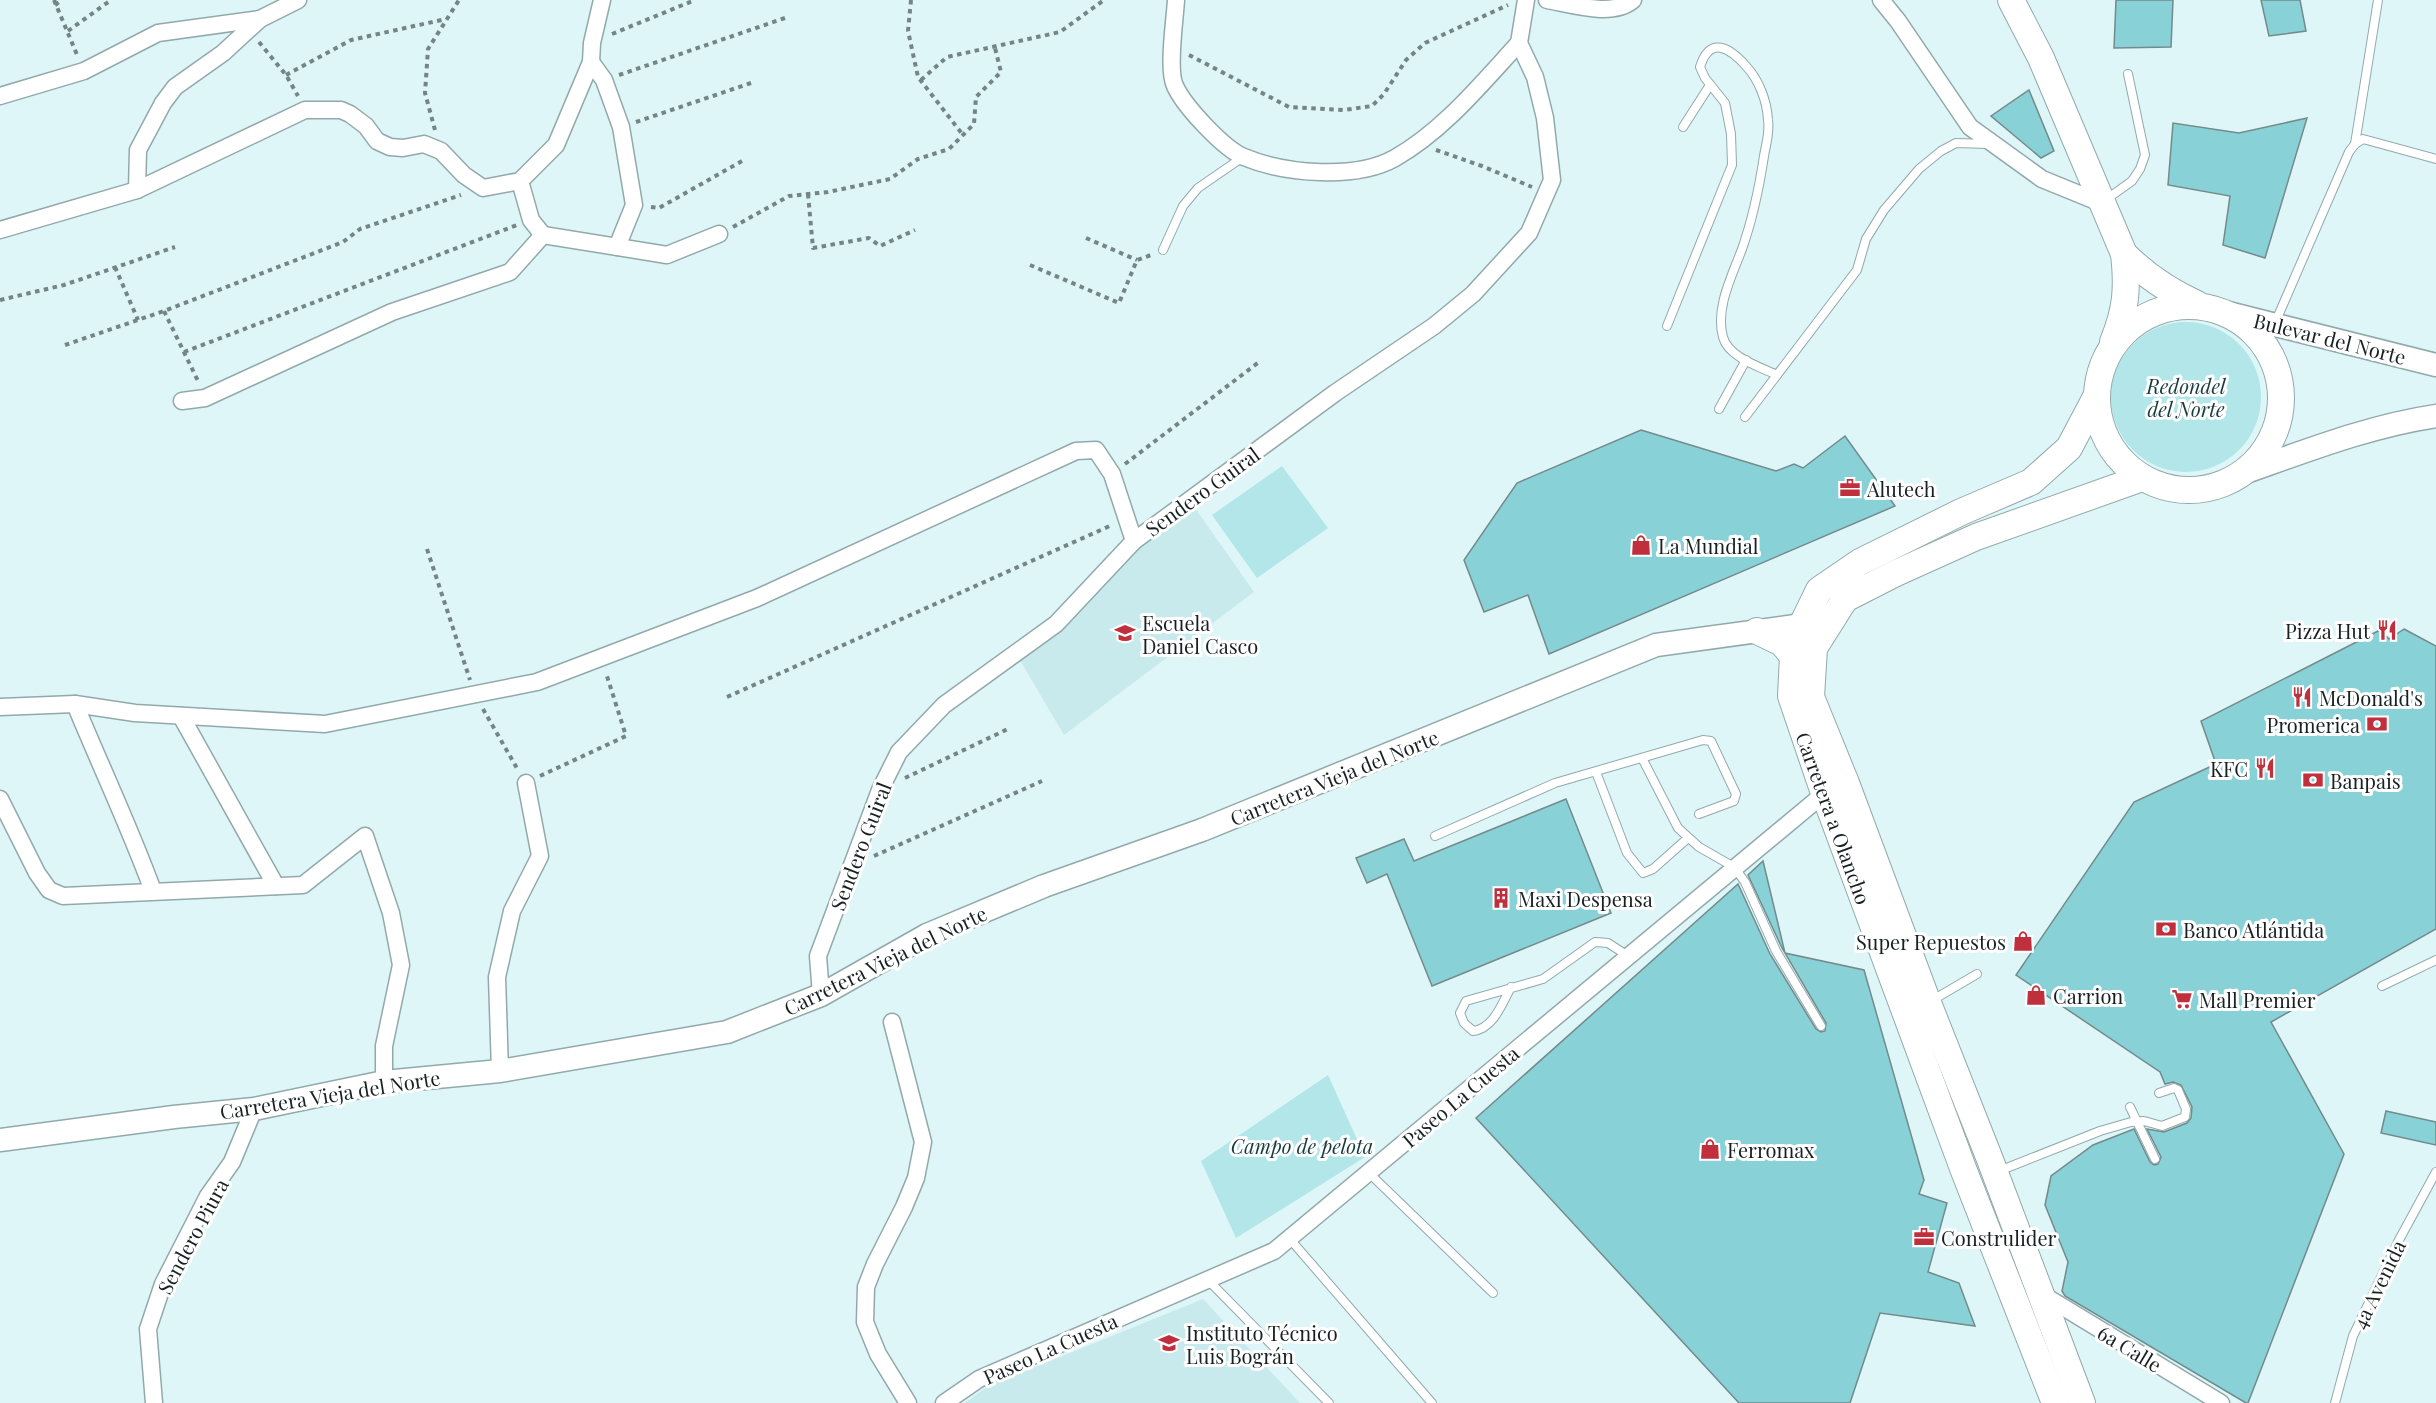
<svg xmlns="http://www.w3.org/2000/svg" width="2436" height="1403" font-family="'Playfair Display',serif">
	<rect width="100%" height="100%" fill="#def6f8"/>
	<!-- built -->
	<g fill="#c8eaec">
		<path d="M1195,508L1254,592L1064,735L1017,655L1081,610L1142,541L1157,530Z"/>
		<path d="M1203,1299L1300,1403H965L988,1386Z"/>
	</g>
	<!-- green -->
	<g fill="#b2e6e9">
		<circle cx="2186" cy="397" r="75"/>
		<path d="M1282,466L1328,528L1257,578L1212,515Z"/>
		<path d="M1328,1075L1365,1157L1236,1238L1201,1161Z"/>
	</g>
	<!-- building -->
	<g fill="#88d1d6" stroke="#748a8b" stroke-width="1.5">
		<path d="M2116,0H2173L2171,47L2114,48Z"/>
		<path d="M2261,0H2300L2306,31L2269,36Z"/>
		<path d="M2029,90L2054,151L2041,158L1991,116Z"/>
		<path d="M2307,118L2265,258L2223,245L2230,196L2168,185L2173,123L2239,133Z"/>
		<path d="M1641,430L1776,471L1794,464L1803,468L1845,436L1895,506L1549,654L1528,595L1484,612L1464,560L1517,483Z"/>
		<path d="M2404,629L2436,646V929L2271,1022L2344,1154L2248,1403H2246L2065,1296L2062,1291L2068,1262L2045,1205L2051,1176L2093,1145L2134,1129L2150,1162L2154,1165L2158,1164L2161,1157L2147,1129L2164,1132L2187,1123L2191,1118L2192,1107L2181,1085L2173,1082L2165,1084L2160,1072L2016,975L2134,802L2216,764L2201,721L2380,630L2389,639Z"/>
		<path d="M1566,799L1611,913L1432,986L1387,874L1367,883L1356,858L1404,839L1414,861Z"/>
		<path d="M1763,861L1785,953L1864,970L1924,1180L1919,1194L1947,1203L1928,1272L1959,1283L1975,1326L1880,1313L1850,1403H1739L1476,1118L1738,884L1770,954L1816,1029L1821,1032L1825,1031L1826,1023L1782,948L1748,875Z"/>
		<path d="M2386,1111L2436,1122V1145L2381,1133Z"/>
	</g>
	<g fill="none" stroke-linecap="round" stroke-linejoin="round">
		<!-- lane casing -->
		<g stroke="#92a9ab" stroke-width="10">
			<g id="lane">
				<path d="M1683,127L1710,85"/>
				<path d="M2355,144L2378,0"/>
				<path d="M2104,201L2132,181L2140,169L2145,155L2128,74"/>
				<path d="M1163,250L1183,206L1198,188L1243,157"/>
				<path d="M2275,323L2349,152L2355,144L2363,139L2436,159"/>
				<path d="M1667,326L1732,165L1731,134L1725,103L1705,78L1700,67C1710,35 1730,48 1746,66C1759,80 1767,101 1768,120C1770,132 1766,144 1764,156C1759,189 1753,218 1742,249C1732,276 1715,308 1723,337C1728,357 1760,367 1777,375"/>
				<path d="M1719,409L1746,360"/>
				<path d="M1745,417L1857,270L1866,239L1884,210L1919,169L1941,151L1956,143L1989,144"/>
				<path d="M1642,758L1678,828L1699,847L1734,867L1745,882L1776,951L1821,1026"/>
				<path d="M1596,772L1627,853L1643,873L1653,869L1688,838"/>
				<path d="M1435,836L1555,783L1703,740L1711,741L1736,794L1734,801L1699,814"/>
				<path d="M2382,986L2436,960"/>
				<path d="M1511,987C1502,1004 1493,1029 1473,1031L1464,1023L1460,1013L1466,1001L1543,979L1595,942L1608,943L1628,956"/>
				<path d="M1931,1001L1977,974"/>
				<path d="M2130,1107L2155,1159"/>
				<path d="M1999,1171L2100,1131L2131,1122L2144,1121L2162,1126L2185,1117L2186,1109L2178,1090L2174,1088L2159,1093"/>
				<path d="M1368,1172L1493,1293"/>
				<path d="M1289,1238L1432,1403"/>
				<path d="M1208,1280L1329,1403"/>
				<path d="M2335,1403L2353,1336L2399,1240L2436,1172"/>
			</g>
		</g>
		<!-- street casing -->
		<g stroke="#92a9ab" stroke-width="19">
			<g id="street">
				<path d="M1176,0C1175,19 1167,70 1175,86C1184,106 1224,149 1244,157C1285,174 1356,180 1395,158C1444,130 1482,83 1519,43"/>
				<path d="M1547,0C1571,4 1612,18 1633,0"/>
				<path d="M1881,0L1898,21L1970,127L2042,179L2101,203"/>
				<path d="M591,62L604,80L621,127L634,205L617,247"/>
				<path d="M0,96L84,71L158,33L260,19L298,0"/>
				<path d="M520,181L531,220L543,235"/>
				<path d="M137,190L138,150L163,103L175,87L223,53L260,19"/>
				<path d="M0,230L137,190L305,110H341L350,114L366,126L377,141L390,147L403,148L424,144L441,151L464,175L483,188L520,181L556,145L591,62L592,43L602,0"/>
				<path d="M182,401L205,398L392,312L510,272L543,235L667,255L719,234"/>
				<path d="M75,704C101,767 130,828 153,891"/>
				<path d="M0,707L75,704L135,713L325,724L537,682L757,598L1076,451L1096,450L1112,474L1134,541"/>
				<path d="M181,716L276,886"/>
				<path d="M0,799L37,873L49,890L63,896L303,885L365,836L391,913L401,965L384,1046V1082"/>
				<path d="M821,995L818,956L880,790L899,752L944,705L1056,624L1134,541L1335,393L1434,326L1473,294L1529,233L1552,180L1545,118L1535,77L1519,43L1526,0"/>
				<path d="M892,1022L923,1142L916,1178L904,1207L875,1264L866,1287L865,1322L878,1354L908,1403"/>
				<path d="M500,1071L497,977L512,911L540,856L526,783"/>
				<path d="M2040,1293L2221,1403"/>
				<path d="M154,1403L148,1329L163,1284L208,1196L232,1162L254,1109"/>
				<path d="M944,1403L979,1379L1274,1251L1831,788"/>
			</g>
		</g>
		<!-- secondary casing -->
		<g stroke="#92a9ab" stroke-width="25">
			<g id="secondary">
				<path d="M2224,312L2436,365"/>
				<path d="M2243,473C2306,451 2369,426 2436,416"/>
				<path d="M0,1140L174,1117L254,1109L384,1082L500,1071L727,1032L821,995L927,935L1044,886L1202,830L1656,645L1802,625"/>
			</g>
		</g>
		<!-- primary casing -->
		<g stroke="#92a9ab" stroke-width="28">
			<g id="primary">
				<path d="M2011,0L2041,58L2124,254C2128,289 2126,310 2113,342"/>
				<path d="M2124,254C2146,276 2168,291 2197,304"/>
				<circle cx="2189" cy="398" r="92"/>
				<path d="M1757,631L1782,643L1793,656"/>
				<path d="M2055,1403L1964,1171L1824,793L1791,696L1793,656L1802,625L1819,590L1860,562L1961,512L2031,482L2069,448L2097,395"/>
				<path d="M2082,1403L1989,1157L1928,1003L1846,783L1811,697L1814,648L1845,599L1894,574L1976,537L2142,478"/>
			</g>
		</g>
		<!-- path -->
		<g stroke="#758586" stroke-width="4" stroke-dasharray="4.5 4.5" stroke-linecap="butt">
			<path d="M54,0L78,57"/>
			<path d="M911,0L908,31L918,77L963,135"/>
			<path d="M55,5L62,0"/>
			<path d="M68,31L111,0"/>
			<path d="M612,34L695,0"/>
			<path d="M259,42L286,75L298,96"/>
			<path d="M1189,55L1289,107L1344,110L1372,106L1384,94L1406,60L1425,43L1508,5"/>
			<path d="M286,75L351,40L446,19"/>
			<path d="M619,75L785,18"/>
			<path d="M921,80L947,57L1060,32L1104,0"/>
			<path d="M636,122L751,83"/>
			<path d="M435,130L425,93L428,49L459,0"/>
			<path d="M1436,150L1482,166L1532,187"/>
			<path d="M808,194L813,248L869,238L880,246L915,230"/>
			<path d="M651,207L659,208L742,161"/>
			<path d="M733,227L789,196L828,192L890,179L918,159L949,149L974,124L976,97L1001,72L995,48"/>
			<path d="M1086,238L1137,260"/>
			<path d="M1030,265L1119,303L1137,260L1151,255"/>
			<path d="M115,267L138,320"/>
			<path d="M0,300L64,285L175,247"/>
			<path d="M164,311L199,383"/>
			<path d="M65,345L164,311L343,242L360,229L461,195"/>
			<path d="M184,352L517,225"/>
			<path d="M1125,464L1259,362"/>
			<path d="M427,549L470,680"/>
			<path d="M727,697L1112,525"/>
			<path d="M483,709L518,770"/>
			<path d="M540,776L626,736L606,673"/>
			<path d="M905,778L1010,728"/>
			<path d="M874,856L1042,781"/>
		</g>
		<!-- lane -->
		<use href="#lane" stroke="#fff" stroke-width="8"/>
		<!-- street -->
		<use href="#street" stroke="#fff" stroke-width="16"/>
		<!-- secondary -->
		<use href="#secondary" stroke="#fff" stroke-width="22"/>
		<!-- primary -->
		<use href="#primary" stroke="#fff" stroke-width="26"/>
	</g>
	<!-- icons -->
	<defs>
		<g id="office-bare" transform="scale(1.62)"><path d="M-6-3h4V-5.5h4V-3h4V5H-6ZM-1-4.5V-3h2v-1.5ZM-6 0V1H6V0Z" fill="#bf2f3c" stroke="#fff" stroke-width="2.5" paint-order="stroke"/></g>
		<g id="shop-bare" transform="scale(1.62)"><path d="M-5-2.5h2.3a2.7 3.5 0 0 1 5.4 0H5L5.5 6h-11ZM-1.5-2.5h3a1.5 2.3 0 0 0-3 0Z" fill="#bf2f3c" stroke="#fff" stroke-width="2.5" paint-order="stroke"/></g>
		<g id="restaurant-bare" transform="scale(1.62)"><path d="M-5-6h1v4h1v-4h1v4h1v-4h1v5L-1.5 .5V6h-2V.5L-5-1ZM5-6V6H3V1.5H1.5Q1.5-4 5-6Z" fill="#bf2f3c" stroke="#fff" stroke-width="2.5" paint-order="stroke"/></g>
		<g id="school-bare" transform="scale(1.62)"><path d="M0-5L7-2L0 1L-7-2ZM-4 1L0 2.5L4 1V4Q0 6-4 4Z" fill="#bf2f3c" stroke="#fff" stroke-width="2.5" paint-order="stroke"/></g>
		<g id="bank-bare" transform="scale(1.62)"><path d="M-6-4H6V4H-6ZM0-2.3a2.3 2.3 0 1 0 0 4.6a2.3 2.3 0 1 0 0-4.6Z" fill="#bf2f3c" stroke="#fff" stroke-width="2.5" paint-order="stroke"/></g>
		<g id="building-bare" transform="scale(1.62)"><path d="M-4-6H4V6H1V3H-1V6H-4ZM-2.5-4.3h1.7v1.8h-1.7ZM.8-4.3h1.7v1.8H.8ZM-2.5-1h1.7V.8h-1.7ZM.8-1h1.7V.8H.8Z" fill="#bf2f3c" stroke="#fff" stroke-width="2.5" paint-order="stroke"/></g>
		<g id="supermarket-bare" transform="scale(1.62)"><path d="M-6-5.5h2.5l.6 2H6L4.5 2H-2.5L-4.4-4H-6ZM-1.5 3.2a1.3 1.3 0 1 0 .1 0ZM3 3.2a1.3 1.3 0 1 0 .1 0Z" fill="#bf2f3c" stroke="#fff" stroke-width="2.5" paint-order="stroke"/></g>
	</defs>
	<g fill-rule="evenodd">
		<use href="#office-bare" x="1850" y="488"/>
		<use href="#shop-bare" x="1641" y="545"/>
		<use href="#restaurant-bare" x="2387" y="630"/>
		<use href="#school-bare" x="1125" y="633"/>
		<use href="#restaurant-bare" x="2302" y="697"/>
		<use href="#bank-bare" x="2377" y="724"/>
		<use href="#restaurant-bare" x="2265" y="768"/>
		<use href="#bank-bare" x="2313" y="780"/>
		<use href="#building-bare" x="1501" y="898"/>
		<use href="#bank-bare" x="2166" y="929"/>
		<use href="#shop-bare" x="2023" y="941"/>
		<use href="#shop-bare" x="2036" y="995"/>
		<use href="#supermarket-bare" x="2182" y="999"/>
		<use href="#shop-bare" x="1710" y="1149"/>
		<use href="#office-bare" x="1924" y="1237"/>
		<use href="#school-bare" x="1169" y="1343"/>
	</g>
	<g text-anchor="middle" dominant-baseline="central" stroke-width="6" stroke-linejoin="round" paint-order="stroke">
		<!-- street labels -->
		<g font-size="20" fill="#182121" stroke="#fff">
			<text transform="translate(2330 338) rotate(14)">Bulevar del Norte</text>
			<text transform="translate(1202 491) rotate(-36)">Sendero Guiral</text>
			<text transform="translate(1334 777) rotate(-22)">Carretera Vieja del Norte</text>
			<text transform="translate(1834 818) rotate(70)">Carretera a Olancho</text>
			<text transform="translate(860 846) rotate(-69)">Sendero Guiral</text>
			<text transform="translate(885 960) rotate(-26)">Carretera Vieja del Norte</text>
			<text transform="translate(330 1094) rotate(-9)">Carretera Vieja del Norte</text>
			<text transform="translate(1460 1096) rotate(-40)">Paseo La Cuesta</text>
			<text transform="translate(192 1236) rotate(-62)">Sendero Piura</text>
			<text transform="translate(2378 1284) rotate(-64)">4a Avenida</text>
			<text transform="translate(1050 1348) rotate(-24)">Paseo La Cuesta</text>
			<text transform="translate(2130 1348) rotate(31)">6a Calle</text>
		</g>
		<!-- park labels -->
		<g font-size="20" font-style="italic" fill="#173b3d" stroke="#fff">
			<text x="2186" y="385">Redondel<tspan x="2186" dy="23">del Norte</tspan></text>
			<text x="1302" y="1145">Campo de pelota</text>
		</g>
		<!-- poi labels -->
		<g font-size="20" fill="#182121" stroke="#fff" text-anchor="start">
			<text x="1867" y="488">Alutech</text>
			<text x="1658" y="545">La Mundial</text>
			<text x="1142" y="622">Escuela<tspan x="1142" dy="23">Daniel Casco</tspan></text>
			<text x="2370" y="630" text-anchor="end">Pizza Hut</text>
			<text x="2319" y="697">McDonald's</text>
			<text x="2360" y="724" text-anchor="end">Promerica</text>
			<text x="2248" y="768" text-anchor="end">KFC</text>
			<text x="2330" y="780">Banpais</text>
			<text x="1518" y="898">Maxi Despensa</text>
			<text x="2183" y="929">Banco Atlántida</text>
			<text x="2006" y="941" text-anchor="end">Super Repuestos</text>
			<text x="2053" y="995">Carrion</text>
			<text x="2199" y="999">Mall Premier</text>
			<text x="1727" y="1149">Ferromax</text>
			<text x="1941" y="1237">Construlider</text>
			<text x="1186" y="1332">Instituto Técnico<tspan x="1186" dy="23">Luis Bográn</tspan></text>
		</g>
	</g>
</svg>
